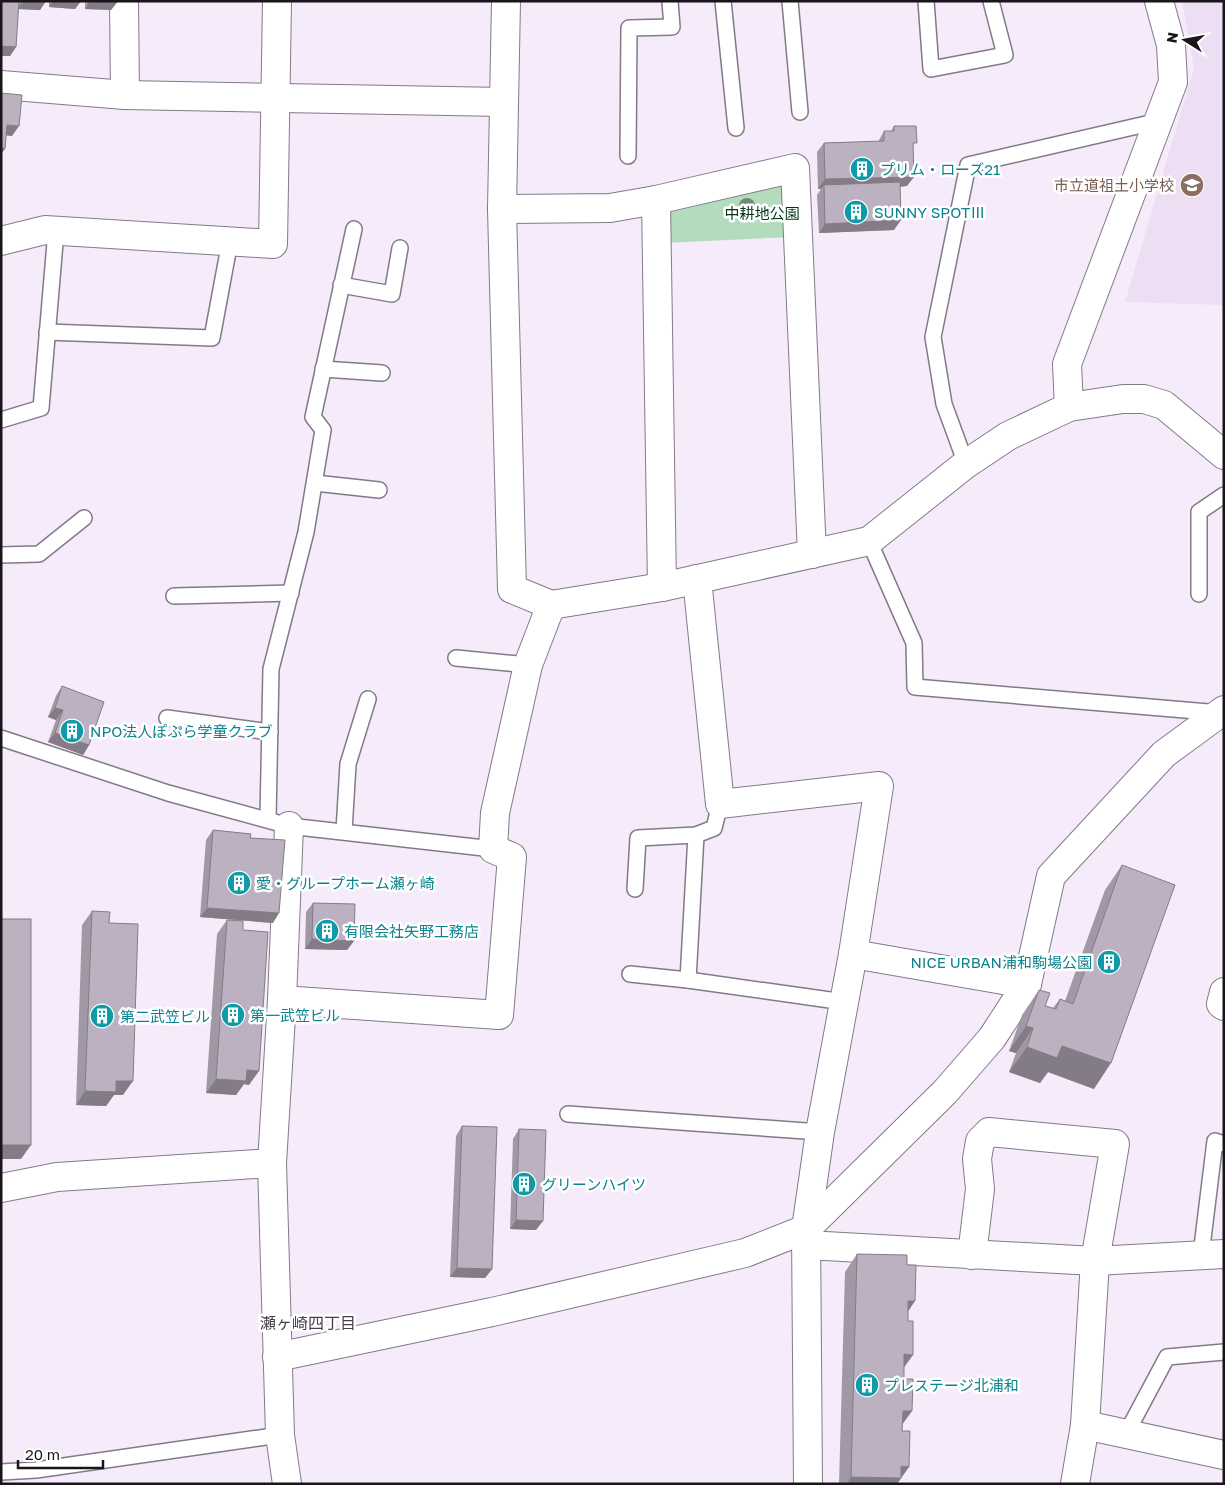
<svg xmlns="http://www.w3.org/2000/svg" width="1225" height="1485" font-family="'Golos Text','Noto Sans JP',sans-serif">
	<rect width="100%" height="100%" fill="#f5ebfa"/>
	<!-- built -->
	<path fill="#eddef4" d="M1182,1H1224V305L1125,302L1194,68Z"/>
	<!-- green -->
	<path fill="#b2dcbb" d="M787,182L790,237L664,243L662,209Z"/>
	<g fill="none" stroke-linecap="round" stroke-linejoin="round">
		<!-- lane casing -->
		<g stroke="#837a88" stroke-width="18">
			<g id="lane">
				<path d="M723,1L736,128"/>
				<path d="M790,1L800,112"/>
				<path d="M926,1L931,69L1005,55L991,1"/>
				<path d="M628,156L629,28L672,27L670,1"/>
				<path d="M341,285L392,294L400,248"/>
				<path d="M47,332L212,338L230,241"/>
				<path d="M323,369L382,373"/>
				<path d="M1,420L41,408L56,231"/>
				<path d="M966,464L944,404L933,337L968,165L1159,121"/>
				<path d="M315,483L379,490"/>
				<path d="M869,541L914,643L915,687L1220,713"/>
				<path d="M1,555L39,554L84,518"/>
				<path d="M1199,594V512L1224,495"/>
				<path d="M174,596L291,593"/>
				<path d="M456,658L528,665"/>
				<path d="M167,718L270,732"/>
				<path d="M1,738L168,793L289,826L493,849"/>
				<path d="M268,819L271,669L306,532L323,430L313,417L354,229"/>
				<path d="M344,831L348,764L368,699"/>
				<path d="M635,889L638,838L696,835L714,828L720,804"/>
				<path d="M630,974L688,980L844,1002"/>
				<path d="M688,980L696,835"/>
				<path d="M568,1114L820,1132"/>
				<path d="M1201,1255L1215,1141L1224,1144"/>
				<path d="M1126,1434L1167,1357L1224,1352"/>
				<path d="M1,1472L36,1470L280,1435"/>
			</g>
		</g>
		<!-- street casing -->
		<g stroke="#837a88" stroke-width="30">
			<g id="street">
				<path d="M124,1L125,95"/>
				<path d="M506,1L502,209L512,589L551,605L662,587L869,541L966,464L1008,436L1069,407L1123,399H1144L1164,405L1224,455"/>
				<path d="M1,85L125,95L504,102"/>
				<path d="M656,200L662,587"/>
				<path d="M502,209L610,208L656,200L795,168L812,554"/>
				<path d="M1,241L45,230L273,244L277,1"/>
				<path d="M1069,407L1067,364L1173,82L1171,45L1159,1"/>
				<path d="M697,579L720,804L879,786L853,954L820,1132L806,1229L808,1484"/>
				<path d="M853,954L1027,984"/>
				<path d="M1224,992L1221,1004L1224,1006"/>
				<path d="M282,1000L499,1015L512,857L493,849L495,813L528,665L551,605"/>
				<path d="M1,1188L57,1177L272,1163"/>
				<path d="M807,1245L1095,1261L1224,1254"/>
				<path d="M972,1255L980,1189L977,1159L980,1141L989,1132L1115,1144L1095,1261L1085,1425L1075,1484"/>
				<path d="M277,1357L492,1312L745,1253L806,1229L945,1092L992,1038L1027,984L1051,876L1164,754L1224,710"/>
				<path d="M1085,1425L1224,1455"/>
				<path d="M287,1484L280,1435L272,1163L282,1000L289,826"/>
			</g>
		</g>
		<!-- lane -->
		<use href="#lane" stroke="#fff" stroke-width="15"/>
		<!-- street -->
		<use href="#street" stroke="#fff" stroke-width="28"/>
	</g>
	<!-- trees -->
	<circle fill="#6e897d" cx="747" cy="206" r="8"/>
	<!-- wall -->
	<g fill="#a198a5">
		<path d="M1,1H46L40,10L18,9L16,47L10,56H1Z"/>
		<path d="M49,1H81L75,9L49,7Z"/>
		<path d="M85,1H118L111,10L85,9Z"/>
		<path d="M894,126L913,148L907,186L900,187L894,230L819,233L817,195L821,189H818L817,152L824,143L878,142L884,131H891Z"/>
		<path d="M62,686L89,745L83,755L48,742L56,720L48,717L56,696Z"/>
		<path d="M213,830L250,838L273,923L200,917L206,840Z"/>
		<path d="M1122,865L1094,1089L1048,1072L1040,1083L1009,1072L1016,1053L1009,1051L1022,1015L1039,990L1045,1006L1053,1008L1060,999L1065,1001L1105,890Z"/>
		<path d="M313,903L354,941L347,950L305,949L306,912Z"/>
		<path d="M92,911L109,923L123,1095H114L106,1106L76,1105L82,925Z"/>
		<path d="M227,920L243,930L249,1085L244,1084L236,1095L206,1093L217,934Z"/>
		<path d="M462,1126L492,1269L485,1278L450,1277L456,1136Z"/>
		<path d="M519,1129L536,1230L510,1229L513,1139Z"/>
		<path d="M857,1254L908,1312L904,1366L902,1431L897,1484H839L845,1272Z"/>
	</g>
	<!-- shaded-wall -->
	<g fill="#837c86">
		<path d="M23,1H46L40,10L18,9Z"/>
		<path d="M53,1H81L75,9L49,7Z"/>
		<path d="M90,1H118L111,10L85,9Z"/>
		<path d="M1,46L16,47L10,56H1Z"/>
		<path d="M7,125L19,126L12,136L1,135Z"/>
		<path d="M1,148L5,149L1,154Z"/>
		<path d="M914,177L907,186L824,189V185L821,189H818L825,179Z"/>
		<path d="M901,220L894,230L819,233L825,224Z"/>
		<path d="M55,708L63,710L56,720L48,717Z"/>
		<path d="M55,733L89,745L83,755L48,742Z"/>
		<path d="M207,908L279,913L273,923L200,917Z"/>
		<path d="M312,939L354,941L347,950L305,949Z"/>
		<path d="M1026,1026L1033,1028L1016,1053L1009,1051Z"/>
		<path d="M1062,1046L1111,1063L1094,1089L1048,1072L1040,1083L1009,1072L1027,1047Z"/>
		<path d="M247,1070L259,1071L249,1085L244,1084L236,1095L206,1093L216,1079Z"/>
		<path d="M116,1081H133L123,1095H114L106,1106L76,1105L85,1091Z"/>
		<path d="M1,1145H31L21,1159H1Z"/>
		<path d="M516,1220L543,1221L536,1230L510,1229Z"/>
		<path d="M457,1268L492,1269L485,1278L450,1277Z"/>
		<path d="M908,1301H915L903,1319Z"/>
		<path d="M904,1354L913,1355L900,1373Z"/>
		<path d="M903,1411H912L899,1429Z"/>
		<path d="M901,1466L909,1467L897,1484H847L851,1477Z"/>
	</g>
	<!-- building -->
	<g fill="#bbb1c0" stroke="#837c86">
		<path d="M1,1H19L16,47L1,46Z"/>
		<path d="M1,93L22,95L19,126L7,125L5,149L1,148Z"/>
		<path d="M894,126H916L917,143H913L914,177L825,179L824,143L884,141V131H894Z"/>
		<path d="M900,182L901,220L825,224L824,185Z"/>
		<path d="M62,686L104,702L89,745L55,733L63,710L55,708Z"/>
		<path d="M213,830L251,834L250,838L285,840L279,913L207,908Z"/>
		<path d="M1122,865L1175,885L1111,1063L1062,1046L1057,1058L1027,1047L1033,1028L1026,1026L1039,990L1050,993L1045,1006L1056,1009L1060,999L1073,1004Z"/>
		<path d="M313,903L355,904L354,941L312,939Z"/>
		<path d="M92,911L110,912L109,923L138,924L133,1081H116V1092L85,1091Z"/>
		<rect x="1" y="919" width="30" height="226"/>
		<path d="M227,920L243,921V930L268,932L259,1071L247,1070L246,1081L216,1079Z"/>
		<path d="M462,1126L497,1127L492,1269L457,1268Z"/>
		<path d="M519,1129L546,1130L543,1221L516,1220Z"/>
		<path d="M857,1254L907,1255V1265H916L915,1301H908V1321H913V1355L904,1354V1379H913L912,1411H903L902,1431H910L909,1467L901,1466V1478L851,1477Z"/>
	</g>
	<!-- icons -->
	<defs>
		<g id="building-disc" transform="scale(1.25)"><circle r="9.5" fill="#0f9aa8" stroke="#fff"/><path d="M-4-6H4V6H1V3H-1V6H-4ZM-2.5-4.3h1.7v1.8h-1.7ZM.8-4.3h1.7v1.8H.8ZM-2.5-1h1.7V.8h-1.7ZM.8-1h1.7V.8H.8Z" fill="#fff"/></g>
		<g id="school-disc" transform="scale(1.25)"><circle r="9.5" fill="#8d6e63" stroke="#fff"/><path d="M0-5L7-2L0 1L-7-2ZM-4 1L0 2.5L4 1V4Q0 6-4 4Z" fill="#fff"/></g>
	</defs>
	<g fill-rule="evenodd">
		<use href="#building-disc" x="862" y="169"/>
		<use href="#school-disc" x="1192" y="185"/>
		<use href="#building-disc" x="856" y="212"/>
		<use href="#building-disc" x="72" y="731"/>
		<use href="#building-disc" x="239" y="883"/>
		<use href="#building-disc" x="327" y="931"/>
		<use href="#building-disc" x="1109" y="962"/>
		<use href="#building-disc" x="233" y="1015"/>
		<use href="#building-disc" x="102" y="1016"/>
		<use href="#building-disc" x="524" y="1184"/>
		<use href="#building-disc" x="867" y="1385"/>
	</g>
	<g text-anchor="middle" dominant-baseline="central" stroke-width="5" stroke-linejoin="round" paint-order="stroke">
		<!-- culture labels -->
		<g font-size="15" fill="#0d838f" stroke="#fff" text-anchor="start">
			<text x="880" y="169">プリム・ローズ21</text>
			<text x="874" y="212">SUNNY SPOTⅢ</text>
			<text x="90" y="731">NPO法人ぽぷら学童クラブ</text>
			<text x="256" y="883">愛・グループホーム瀬ヶ崎</text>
			<text x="344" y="931">有限会社矢野工務店</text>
			<text x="1092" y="962" text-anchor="end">NICE URBAN浦和駒場公園</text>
			<text x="250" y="1015">第一武笠ビル</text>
			<text x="120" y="1016">第二武笠ビル</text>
			<text x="542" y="1184">グリーンハイツ</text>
			<text x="884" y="1385">プレステージ北浦和</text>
		</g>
		<!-- education labels -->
		<g font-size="15" fill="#785e54" stroke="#fff" text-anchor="end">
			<text x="1174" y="185">市立道祖土小学校</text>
		</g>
		<!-- park labels -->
		<g font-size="15" fill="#003917" stroke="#fff">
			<text x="762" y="213">中耕地公園</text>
		</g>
		<!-- neighbourhood labels -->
		<g font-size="16" fill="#473f4b" stroke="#fff">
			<text x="308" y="1323">瀬ヶ崎四丁目</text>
		</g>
	</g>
	<!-- border -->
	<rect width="1225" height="1485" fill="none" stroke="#19151a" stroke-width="5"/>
	<!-- north arrow -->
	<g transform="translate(1185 40) rotate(281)" stroke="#ffffff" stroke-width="4" paint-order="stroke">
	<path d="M0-4L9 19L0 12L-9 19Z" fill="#19151a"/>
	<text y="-8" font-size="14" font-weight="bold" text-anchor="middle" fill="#19151a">N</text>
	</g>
	<!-- scale -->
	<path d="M18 1460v8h85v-8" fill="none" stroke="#19151a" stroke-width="2.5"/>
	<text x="25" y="1460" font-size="15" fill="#19151a" stroke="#ffffff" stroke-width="4" paint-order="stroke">20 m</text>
</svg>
